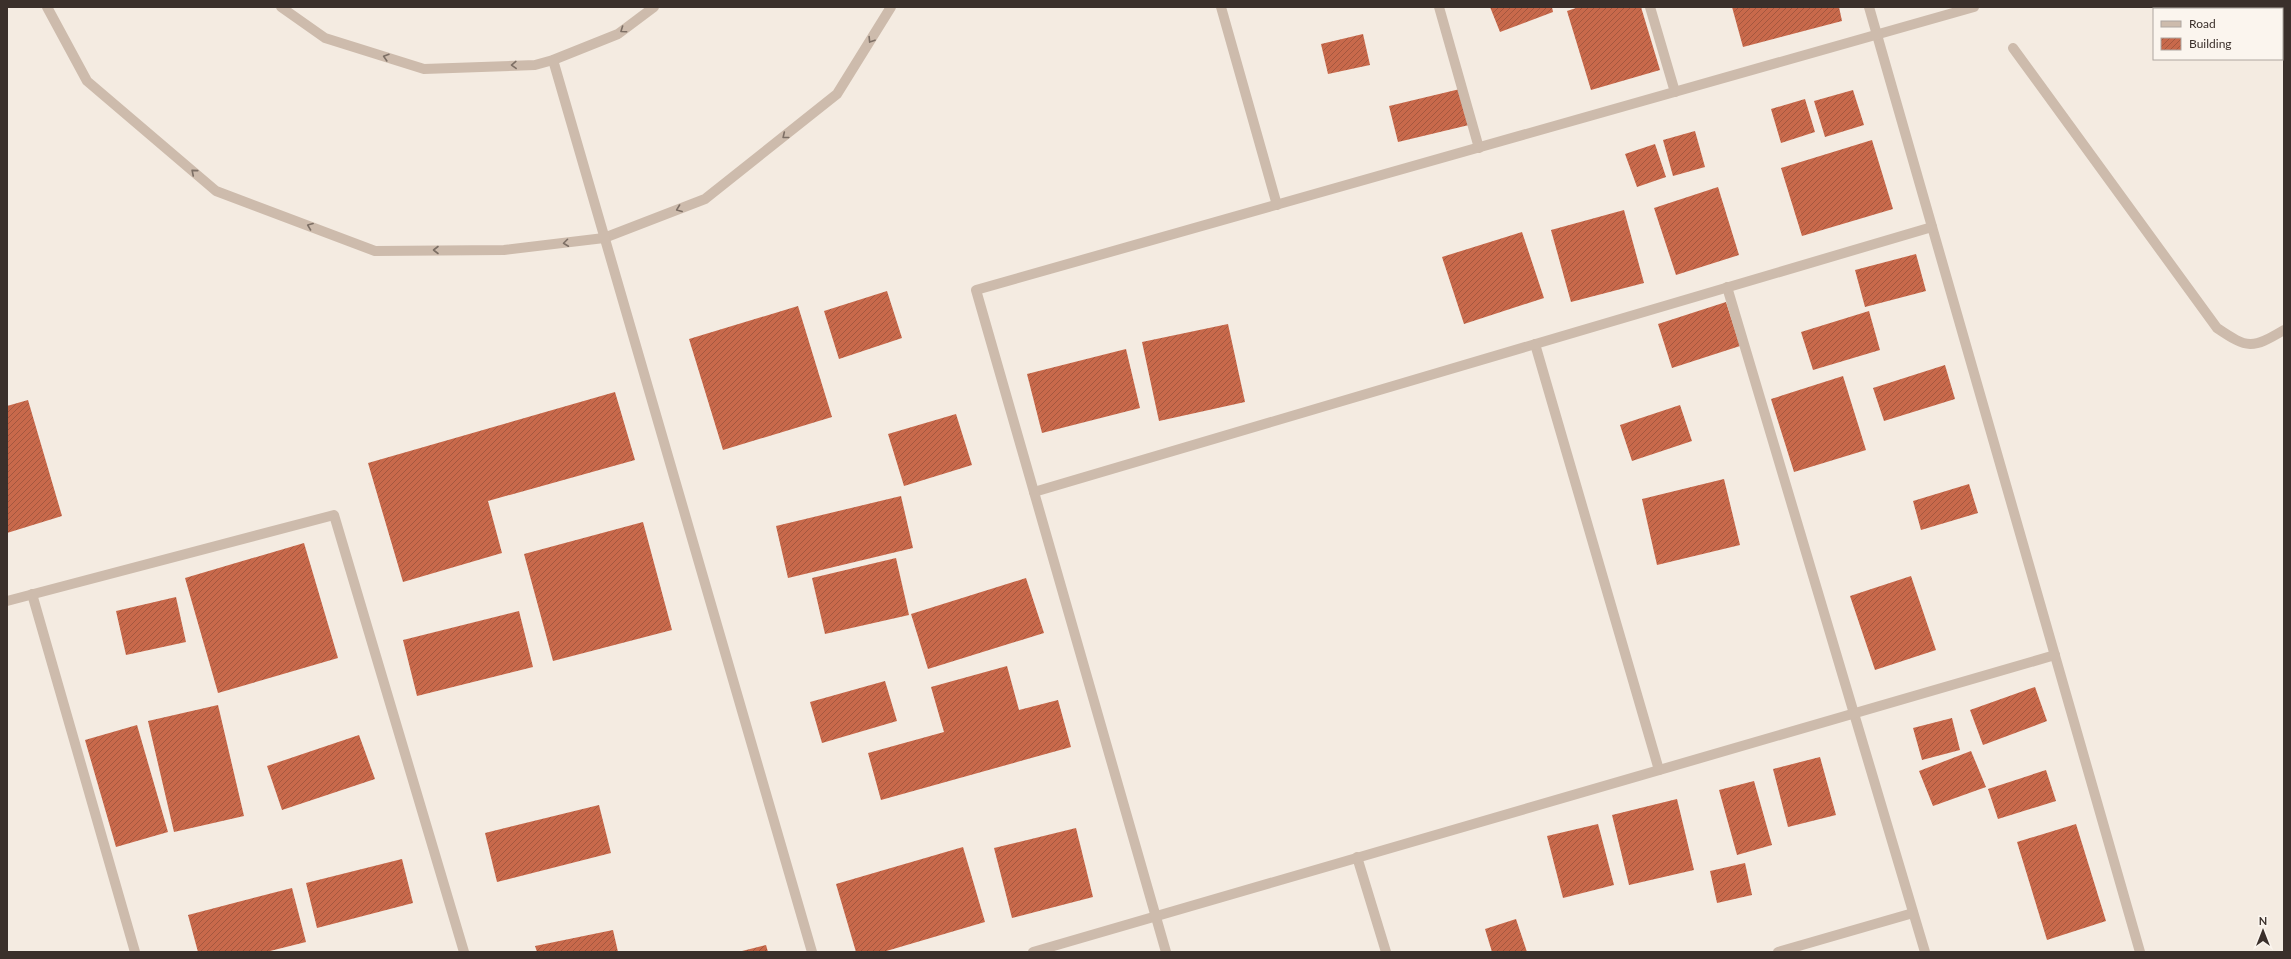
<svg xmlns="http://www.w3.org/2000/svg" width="2291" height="959" font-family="Lato,sans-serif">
	<defs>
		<pattern id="building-hatch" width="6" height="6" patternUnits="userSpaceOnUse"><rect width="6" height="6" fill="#c8694b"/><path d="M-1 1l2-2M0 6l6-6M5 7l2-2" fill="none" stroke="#a4573f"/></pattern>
	</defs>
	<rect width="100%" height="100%" fill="#f4ebe1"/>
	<!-- building -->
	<g fill="url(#building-hatch)">
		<path d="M1490,7H1552L1553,12L1500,32Z"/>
		<path d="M1579,7H1641L1660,70L1591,90L1567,11Z"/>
		<path d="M1732,7H1839L1842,21L1743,47Z"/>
		<path d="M1363,34L1370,65L1328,74L1321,44Z"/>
		<path d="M1460,89L1469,125L1398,142L1389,106Z"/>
		<path d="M1853,90L1864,125L1825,137L1814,101Z"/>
		<path d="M1805,99L1815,132L1781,143L1771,109Z"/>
		<path d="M1695,131L1705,167L1673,176L1663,140Z"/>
		<path d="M1872,140L1893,209L1802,236L1781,168Z"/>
		<path d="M1655,144L1666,177L1637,187L1625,154Z"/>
		<path d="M1718,187L1739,255L1676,275L1654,208Z"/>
		<path d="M1624,210L1644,283L1571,302L1551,230Z"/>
		<path d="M1522,232L1544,298L1464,324L1442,257Z"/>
		<path d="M1916,254L1926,291L1865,307L1855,270Z"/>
		<path d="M887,291L902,338L839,359L824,311Z"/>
		<path d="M1726,302L1740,346L1672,368L1658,324Z"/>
		<path d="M798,306L832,417L723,450L689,339Z"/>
		<path d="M1869,311L1880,350L1813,370L1801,332Z"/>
		<path d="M1228,324L1245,402L1159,421L1142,342Z"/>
		<path d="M1126,349L1140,408L1042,433L1027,374Z"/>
		<path d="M1945,365L1955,399L1884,421L1873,388Z"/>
		<path d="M1843,376L1866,450L1794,472L1771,399Z"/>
		<path d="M615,392L635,460L488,501L502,553L403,582L368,463Z"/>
		<path d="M28,400L62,516L7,533V406Z"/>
		<path d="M1680,405L1692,441L1632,461L1620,425Z"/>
		<path d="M956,414L972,465L904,486L888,434Z"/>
		<path d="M1724,479L1740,545L1657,565L1642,499Z"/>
		<path d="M1969,484L1978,513L1921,530L1913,501Z"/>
		<path d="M901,496L913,548L788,578L776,526Z"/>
		<path d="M643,522L672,630L553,661L524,554Z"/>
		<path d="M304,543L338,658L218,693L185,578Z"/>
		<path d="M896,558L909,615L825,634L812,578Z"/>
		<path d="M1911,576L1936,650L1875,670L1850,596Z"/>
		<path d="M1026,578L1044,633L928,669L911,614Z"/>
		<path d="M176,597L186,642L126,655L116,611Z"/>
		<path d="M519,611L533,667L417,696L403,640Z"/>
		<path d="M1007,666L1019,710L1058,700L1071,747L881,800L868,753L944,732L931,687Z"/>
		<path d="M885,681L897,721L822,743L810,702Z"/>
		<path d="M2035,687L2047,721L1983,745L1970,710Z"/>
		<path d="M218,705L244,816L174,832L148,721Z"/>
		<path d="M1952,718L1960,750L1922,760L1913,728Z"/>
		<path d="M137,725L168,832L116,847L85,740Z"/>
		<path d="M359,735L375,779L282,810L267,766Z"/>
		<path d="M1971,751L1986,787L1933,806L1919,771Z"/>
		<path d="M1820,757L1836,815L1788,827L1773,769Z"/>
		<path d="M2046,770L2056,801L1998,819L1988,789Z"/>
		<path d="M1754,781L1772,845L1737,855L1719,790Z"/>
		<path d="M1677,799L1694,870L1629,885L1612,815Z"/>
		<path d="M599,805L611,853L497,882L485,833Z"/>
		<path d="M1598,824L1614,885L1563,898L1547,836Z"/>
		<path d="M2076,824L2106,921L2047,940L2017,842Z"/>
		<path d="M1076,828L1093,897L1012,918L994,848Z"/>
		<path d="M963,847L985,922L883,952H856L836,884Z"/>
		<path d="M402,859L413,903L317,928L306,883Z"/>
		<path d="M1745,863L1752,895L1717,903L1710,871Z"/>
		<path d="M292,888L306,942L266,952H198L188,915Z"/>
		<path d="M1516,919L1527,952H1492L1485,929Z"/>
		<path d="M613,930L618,952H537L535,946Z"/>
		<path d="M766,945L768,952H742V951Z"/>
	</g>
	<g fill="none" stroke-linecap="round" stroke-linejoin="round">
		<!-- minor -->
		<g stroke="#cdbbac" stroke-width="10">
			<path d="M47,7L87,81L216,191L375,251L504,250L604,238L705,199L837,94L891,7"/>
			<path d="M281,7L325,38L424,69L535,65L553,60L618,34L654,7"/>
			<path d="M1221,7L1277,205"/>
			<path d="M1439,7L1479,148"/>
			<path d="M1650,7L1675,92"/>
			<path d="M1869,7L2140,952"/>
			<path d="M2013,48L2217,328C2248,349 2252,349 2284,330"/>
			<path d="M553,60L812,952"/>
			<path d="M1727,287L1925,952"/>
			<path d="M1535,344L1659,770"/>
			<path d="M1034,492L1932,227"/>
			<path d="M32,594L135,952"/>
			<path d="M7,601L334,515L464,952"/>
			<path d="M1357,857L1386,952"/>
			<path d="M1033,952L2055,655"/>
			<path d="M1166,952L976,290L1974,7"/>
			<path d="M1778,952L1913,913"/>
		</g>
	</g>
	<!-- one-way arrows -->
	<defs><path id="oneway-chevron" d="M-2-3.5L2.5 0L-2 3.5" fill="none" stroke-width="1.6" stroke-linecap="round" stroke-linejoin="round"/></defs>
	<g stroke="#7d6f65">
		<use href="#oneway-chevron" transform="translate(623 30) rotate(145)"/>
		<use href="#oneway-chevron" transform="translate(871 40) rotate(122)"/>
		<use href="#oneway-chevron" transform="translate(386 57) rotate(-163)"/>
		<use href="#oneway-chevron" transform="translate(514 65) rotate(178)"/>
		<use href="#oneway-chevron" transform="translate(785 136) rotate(141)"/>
		<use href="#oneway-chevron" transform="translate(194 172) rotate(-140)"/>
		<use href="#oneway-chevron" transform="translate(679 209) rotate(159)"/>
		<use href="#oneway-chevron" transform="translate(310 226) rotate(-159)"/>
		<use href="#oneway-chevron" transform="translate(566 243) rotate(173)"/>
		<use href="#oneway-chevron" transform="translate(436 250) rotate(180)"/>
	</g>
	<!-- border -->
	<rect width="2291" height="959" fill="none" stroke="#3b302b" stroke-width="16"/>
	<!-- legend -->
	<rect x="2153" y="8" width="130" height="52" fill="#fbf5ee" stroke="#aea6a0"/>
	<rect x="2161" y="21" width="20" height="6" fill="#cdbbac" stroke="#aea6a0"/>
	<text x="2189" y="28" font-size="12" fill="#3b302b">Road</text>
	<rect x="2161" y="38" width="20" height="12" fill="url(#building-hatch)" stroke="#aea6a0"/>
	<text x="2189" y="48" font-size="12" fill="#3b302b">Building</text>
	<!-- north arrow -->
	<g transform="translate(2263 931)" stroke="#fbf5ee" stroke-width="3" paint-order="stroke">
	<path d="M0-3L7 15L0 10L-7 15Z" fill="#3b302b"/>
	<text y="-6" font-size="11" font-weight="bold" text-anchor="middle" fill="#3b302b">N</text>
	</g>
</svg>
